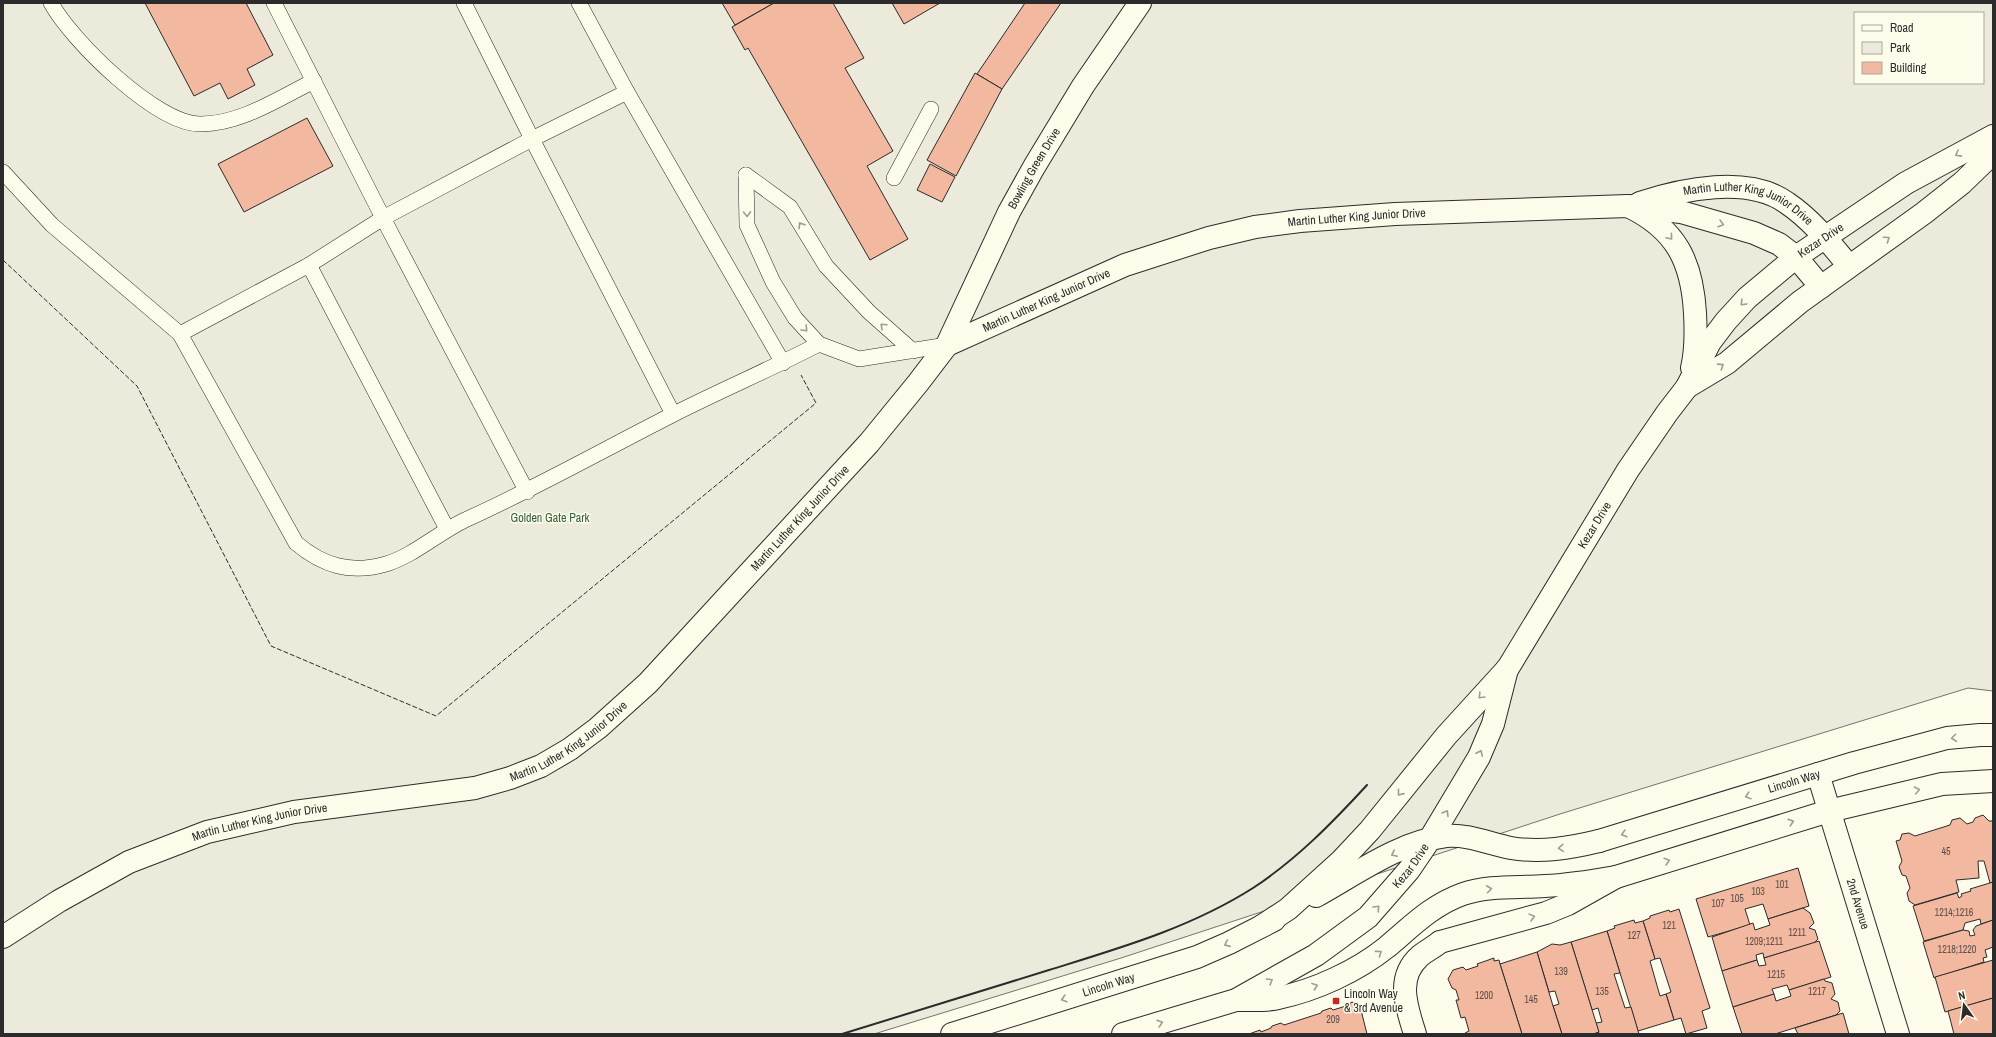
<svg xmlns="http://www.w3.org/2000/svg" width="1996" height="1037" font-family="'Archivo Narrow',sans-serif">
	<rect width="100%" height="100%" fill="#fdfbea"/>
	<!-- green -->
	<path fill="#ecebdb" stroke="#74746e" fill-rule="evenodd" d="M3,3H1993V691L1968,688L1560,814L1121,958L874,1034H3ZM1855,13H1983V83H1855Z"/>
	<!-- building -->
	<g fill="#f2b8a0" stroke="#2b2b2b">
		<path d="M145,3H246L273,55L247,69L255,85L228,99L220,83L194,96Z"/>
		<path d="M722,3H774L735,25Z"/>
		<path d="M774,3H833L864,58L845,68L893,151L867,166L908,239L870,260L748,48L745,50L732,27Z"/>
		<path d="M892,3H940L904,24Z"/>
		<path d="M1025,3H1061L1002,89L977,74Z"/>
		<path d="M975,73L1002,89L956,176L927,160Z"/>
		<path d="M307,118L333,166L244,212L218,164Z"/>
		<path d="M930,164L955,177L942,202L917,190Z"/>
		<path d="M1983,815L1989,821H1993V882L1990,883L1984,861H1978L1979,878L1956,880L1959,892L1915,905L1909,901L1907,893L1910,888L1906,876L1902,875L1899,867L1902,861L1896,841L1900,840L1902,834L1909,833L1915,836L1950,825L1952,820L1960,818L1967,824L1973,822L1975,818Z"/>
		<path d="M1798,868L1809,906L1768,919L1763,904L1745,909L1750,925L1708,937L1696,899Z"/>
		<path d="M1993,882V920L1981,924L1980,919L1965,923L1963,930L1924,941L1913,906L1957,893L1959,898L1962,896L1961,894L1971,891L1970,889Z"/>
		<path d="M1803,908L1810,913L1814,923L1809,928L1815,930L1818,939L1814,943L1764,958L1763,953L1756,955L1757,960L1722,971L1712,937L1753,923L1755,930L1770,925L1768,919Z"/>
		<path d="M1679,909L1710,1008L1702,1011L1707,1028L1686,1034L1681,1018L1674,1020L1666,994L1671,992L1660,958L1655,959L1643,921L1650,918V916L1669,910L1670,912Z"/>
		<path d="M1634,920L1635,923L1643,921L1655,959L1650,961L1660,996L1666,994L1674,1020L1638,1031L1607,931L1615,928L1614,926Z"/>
		<path d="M1993,920V947L1985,950L1987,957L1983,958L1984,962L1934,978L1923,942L1963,930L1969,931L1970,936L1975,935L1973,930L1976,926Z"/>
		<path d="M1607,931L1620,973L1614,974L1625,1008L1631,1007L1639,1034H1599L1596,1023L1602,1022L1598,1008L1592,1010L1571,942Z"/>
		<path d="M1819,941L1831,977L1789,990L1787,985L1772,989L1774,994L1733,1007L1722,971L1757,960L1759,966L1766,965L1764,958Z"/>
		<path d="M1571,942L1599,1032L1593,1034H1562L1553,1006L1559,1004L1555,991L1549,992L1537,952L1552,944L1560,945Z"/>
		<path d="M1537,952L1553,1006L1562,1034H1522L1500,964Z"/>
		<path d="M1494,958V961L1499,960L1500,964L1522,1034H1466L1465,1033L1469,1031L1465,1017L1461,1018L1456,1000H1459L1456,990L1452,988L1448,979L1453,970L1463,967L1466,970L1478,966L1477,964Z"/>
		<path d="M1993,960V998L1945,1012L1935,977Z"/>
		<path d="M1824,979L1825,981L1832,983L1835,994L1831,999L1838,1002L1840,1011L1836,1015L1775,1034H1742L1733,1007L1774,994L1776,1001L1791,996L1789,990Z"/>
		<path d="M1993,998V1034H1954L1948,1011Z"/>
		<path d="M1352,1002L1354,1003H1357L1360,1006L1367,1034H1249L1260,1030L1261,1032L1271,1028L1272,1026L1281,1023L1284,1025L1321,1013L1322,1011L1331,1008L1333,1010L1346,1006Z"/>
		<path d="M1843,1013L1849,1034H1798L1795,1028Z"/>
	</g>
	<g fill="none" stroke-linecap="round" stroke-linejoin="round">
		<!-- service casing -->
		<g stroke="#2b2b2b" stroke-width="16">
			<g id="service">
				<path d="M51,3C71,40 157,125 201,124C241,124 279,98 314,81"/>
				<path d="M274,3L383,218L527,492"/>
				<path d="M464,3L532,139L673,414"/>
				<path d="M579,3L627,92L783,363"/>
				<path d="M3,172L52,225L180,334L296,543C323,566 351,574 386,564C413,556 438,533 465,520C536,488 603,450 672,415C721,390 771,369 819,344"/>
				<path d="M746,175L747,225L773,282L795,318L819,344L859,359L947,345"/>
				<path d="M746,175L790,207L826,266L869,312L913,351"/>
				<path d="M894,178L931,109"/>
				<path d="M309,265L447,529"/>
				<path d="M180,334L309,265L383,218L532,139L627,92"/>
			</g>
		</g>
		<!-- minor casing -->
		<g stroke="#2b2b2b" stroke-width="24">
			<g id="minor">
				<path id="s1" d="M1640,203C1682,189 1748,175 1787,203C1812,220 1830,243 1849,266"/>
				<path id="s2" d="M947,345L1009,212L1034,167L1083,86L1140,3"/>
				<path id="s3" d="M1818,774L1898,1034"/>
				<path id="s4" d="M3,937L59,901L129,862L207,832L294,812L475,788L510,778L541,766L570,749L598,728L648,683L869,443L918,383L947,345L1125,265L1209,238L1255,227L1300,221L1395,214L1628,206L1681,212L1754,233L1779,244L1796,257L1821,287"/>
				<path d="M1415,1034C1407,1008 1395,978 1420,956C1426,951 1434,947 1440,942"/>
			</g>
		</g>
		<!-- secondary casing -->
		<g stroke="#2b2b2b" stroke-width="24">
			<g id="secondary">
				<path id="s5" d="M1599,841L1854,763L1947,738L1980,735H1993"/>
				<path d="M1440,942L1546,913L1568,904L1616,877L1829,811L1942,784L1993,781"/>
			</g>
		</g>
		<!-- primary casing -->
		<g stroke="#2b2b2b" stroke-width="24">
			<g id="primary">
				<path d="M1628,206C1676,229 1692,261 1695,313C1696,331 1696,351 1692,368"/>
				<path d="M1687,387L1727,363L1800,302L1924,213L1962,183L1993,153"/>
				<path d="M1316,896C1356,874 1399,842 1446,836C1468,834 1490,844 1511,848C1541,853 1570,848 1599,841"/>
				<path id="s6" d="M1262,926L1288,909L1341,861L1370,830L1446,736L1508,668L1628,470L1667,413L1687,387L1710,342L1726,321L1747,298L1796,257L1906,183L1993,136"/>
				<path d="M1239,1000C1252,1000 1266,1001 1278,998C1316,990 1357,971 1387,947C1412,926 1432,905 1463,894C1489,885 1518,888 1545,886C1569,885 1593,881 1616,877"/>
				<path id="s7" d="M952,1034L1197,957L1229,943L1274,920"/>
				<path id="s8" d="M1123,1034L1236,1000L1316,955L1368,917L1409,870L1430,839L1479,757L1493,724L1507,669"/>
			</g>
		</g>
		<!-- service -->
		<use href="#service" stroke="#fdfbea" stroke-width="15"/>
		<!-- minor -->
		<use href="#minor" stroke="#fdfbea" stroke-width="22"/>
		<!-- secondary -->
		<use href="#secondary" stroke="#fdfbea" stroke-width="22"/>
		<!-- primary -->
		<use href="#primary" stroke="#fdfbea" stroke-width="22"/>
		<!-- fence -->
		<path stroke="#2b2b2b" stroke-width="1" stroke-dasharray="5 2" stroke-linecap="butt" d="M3,260L137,386L271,646L436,716L816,403L801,375"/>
		<!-- wall -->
		<path stroke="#2b2b2b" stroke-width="2" d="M842,1034C911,1013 980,991 1049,970C1120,948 1190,928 1253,888C1297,859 1332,823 1367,785"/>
	</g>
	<!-- one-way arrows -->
	<defs><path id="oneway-chevron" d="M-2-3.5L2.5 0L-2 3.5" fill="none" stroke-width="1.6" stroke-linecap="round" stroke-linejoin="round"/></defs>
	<g stroke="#9e9d94">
		<use href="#oneway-chevron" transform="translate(1958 154) rotate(152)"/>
		<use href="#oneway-chevron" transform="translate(747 214) rotate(89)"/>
		<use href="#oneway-chevron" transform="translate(1721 224) rotate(16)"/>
		<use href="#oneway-chevron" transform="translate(801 225) rotate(-122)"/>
		<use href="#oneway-chevron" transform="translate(1670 237) rotate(50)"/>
		<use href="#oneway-chevron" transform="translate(1887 239) rotate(-35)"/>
		<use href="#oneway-chevron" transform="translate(1743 303) rotate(133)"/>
		<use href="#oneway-chevron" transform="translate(883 326) rotate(-137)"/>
		<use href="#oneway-chevron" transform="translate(805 329) rotate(47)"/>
		<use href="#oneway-chevron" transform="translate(1721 366) rotate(-33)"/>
		<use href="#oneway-chevron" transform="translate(1481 696) rotate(134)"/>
		<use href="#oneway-chevron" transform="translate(1954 738) rotate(173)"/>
		<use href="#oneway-chevron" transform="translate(1480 753) rotate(-65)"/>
		<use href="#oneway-chevron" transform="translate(1917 790) rotate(-12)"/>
		<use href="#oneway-chevron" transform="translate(1400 793) rotate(129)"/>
		<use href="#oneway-chevron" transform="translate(1748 796) rotate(163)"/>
		<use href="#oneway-chevron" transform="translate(1446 813) rotate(-59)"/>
		<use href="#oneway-chevron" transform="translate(1791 822) rotate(-17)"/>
		<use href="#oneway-chevron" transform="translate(1624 834) rotate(163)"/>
		<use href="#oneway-chevron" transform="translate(1561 848) rotate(175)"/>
		<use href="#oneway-chevron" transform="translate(1394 854) rotate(155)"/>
		<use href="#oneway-chevron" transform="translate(1667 861) rotate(-17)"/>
		<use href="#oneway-chevron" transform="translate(1489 889) rotate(-7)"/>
		<use href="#oneway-chevron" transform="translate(1377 908) rotate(-47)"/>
		<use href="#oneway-chevron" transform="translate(1532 917) rotate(-15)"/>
		<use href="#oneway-chevron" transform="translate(1227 944) rotate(156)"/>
		<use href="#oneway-chevron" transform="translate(1379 953) rotate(-36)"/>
		<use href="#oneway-chevron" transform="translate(1270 981) rotate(-30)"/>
		<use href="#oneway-chevron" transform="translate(1315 986) rotate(-20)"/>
		<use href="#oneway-chevron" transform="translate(1064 999) rotate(163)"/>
		<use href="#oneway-chevron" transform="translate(1160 1023) rotate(-17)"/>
	</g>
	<!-- markers -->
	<rect fill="#c62828" stroke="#fdfbea" stroke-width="1.5" x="1332" y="997" width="8" height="8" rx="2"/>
	<g text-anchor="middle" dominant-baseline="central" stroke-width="3" stroke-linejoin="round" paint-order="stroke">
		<!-- number labels -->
		<g font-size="10" fill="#5d4e48">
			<text x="1946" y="851">45</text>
			<text x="1782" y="884">101</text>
			<text x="1758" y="891">103</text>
			<text x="1737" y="898">105</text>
			<text x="1718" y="903">107</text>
			<text x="1954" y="912">1214;1216</text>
			<text x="1669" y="925">121</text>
			<text x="1797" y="932">1211</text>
			<text x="1634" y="935">127</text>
			<text x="1764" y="941">1209;1211</text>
			<text x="1957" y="949">1218;1220</text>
			<text x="1561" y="971">139</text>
			<text x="1776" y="974">1215</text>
			<text x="1602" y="991">135</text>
			<text x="1817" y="991">1217</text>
			<text x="1484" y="995">1200</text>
			<text x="1531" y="999">145</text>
			<text x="1333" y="1019">209</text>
		</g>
		<!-- street labels -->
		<g font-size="12" fill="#2b2b2b" stroke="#fdfbea">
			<text stroke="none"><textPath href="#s2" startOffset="197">Bowling Green Drive</textPath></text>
			<text stroke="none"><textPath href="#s1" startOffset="114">Martin Luther King Junior Drive</textPath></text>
			<text stroke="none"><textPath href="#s4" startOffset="1592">Martin Luther King Junior Drive</textPath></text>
			<text stroke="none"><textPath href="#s6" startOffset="893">Kezar Drive</textPath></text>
			<text stroke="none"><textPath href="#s4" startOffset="1268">Martin Luther King Junior Drive</textPath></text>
			<text stroke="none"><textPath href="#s4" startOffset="932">Martin Luther King Junior Drive</textPath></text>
			<text stroke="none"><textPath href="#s6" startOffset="525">Kezar Drive</textPath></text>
			<text stroke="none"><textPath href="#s4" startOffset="608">Martin Luther King Junior Drive</textPath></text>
			<text stroke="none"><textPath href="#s5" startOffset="204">Lincoln Way</textPath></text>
			<text stroke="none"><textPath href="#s4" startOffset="284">Martin Luther King Junior Drive</textPath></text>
			<text stroke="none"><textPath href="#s8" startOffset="341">Kezar Drive</textPath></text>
			<text stroke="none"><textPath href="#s3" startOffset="136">2nd Avenue</textPath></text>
			<text stroke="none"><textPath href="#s7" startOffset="164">Lincoln Way</textPath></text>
		</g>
		<!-- park labels -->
		<g font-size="12" fill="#34623c" stroke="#fdfbea">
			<text x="550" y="518">Golden Gate Park</text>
		</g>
		<!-- poi labels -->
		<g font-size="12" fill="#2b2b2b" stroke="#fdfbea" text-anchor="start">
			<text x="1344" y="994">Lincoln Way<tspan x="1344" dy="14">&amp; 3rd Avenue</tspan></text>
		</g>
	</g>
	<!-- border -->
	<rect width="1996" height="1037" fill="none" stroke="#2b2b2b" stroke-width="8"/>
	<!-- legend -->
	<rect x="1854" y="12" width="130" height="72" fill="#fdfbea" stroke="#a9a89e"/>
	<rect x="1862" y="25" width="20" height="6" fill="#fdfbea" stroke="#a9a89e"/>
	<text x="1890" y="32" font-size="12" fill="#2b2b2b">Road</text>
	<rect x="1862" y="42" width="20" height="12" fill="#ecebdb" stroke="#a9a89e"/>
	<text x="1890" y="52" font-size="12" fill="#2b2b2b">Park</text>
	<rect x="1862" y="62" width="20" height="12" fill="#f2b8a0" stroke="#a9a89e"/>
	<text x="1890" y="72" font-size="12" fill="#2b2b2b">Building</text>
	<!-- north arrow -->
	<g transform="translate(1964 1005) rotate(346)" stroke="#fdfbea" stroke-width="3" paint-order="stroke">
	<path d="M0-3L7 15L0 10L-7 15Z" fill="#2b2b2b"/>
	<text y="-6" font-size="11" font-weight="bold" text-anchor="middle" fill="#2b2b2b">N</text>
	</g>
</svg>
